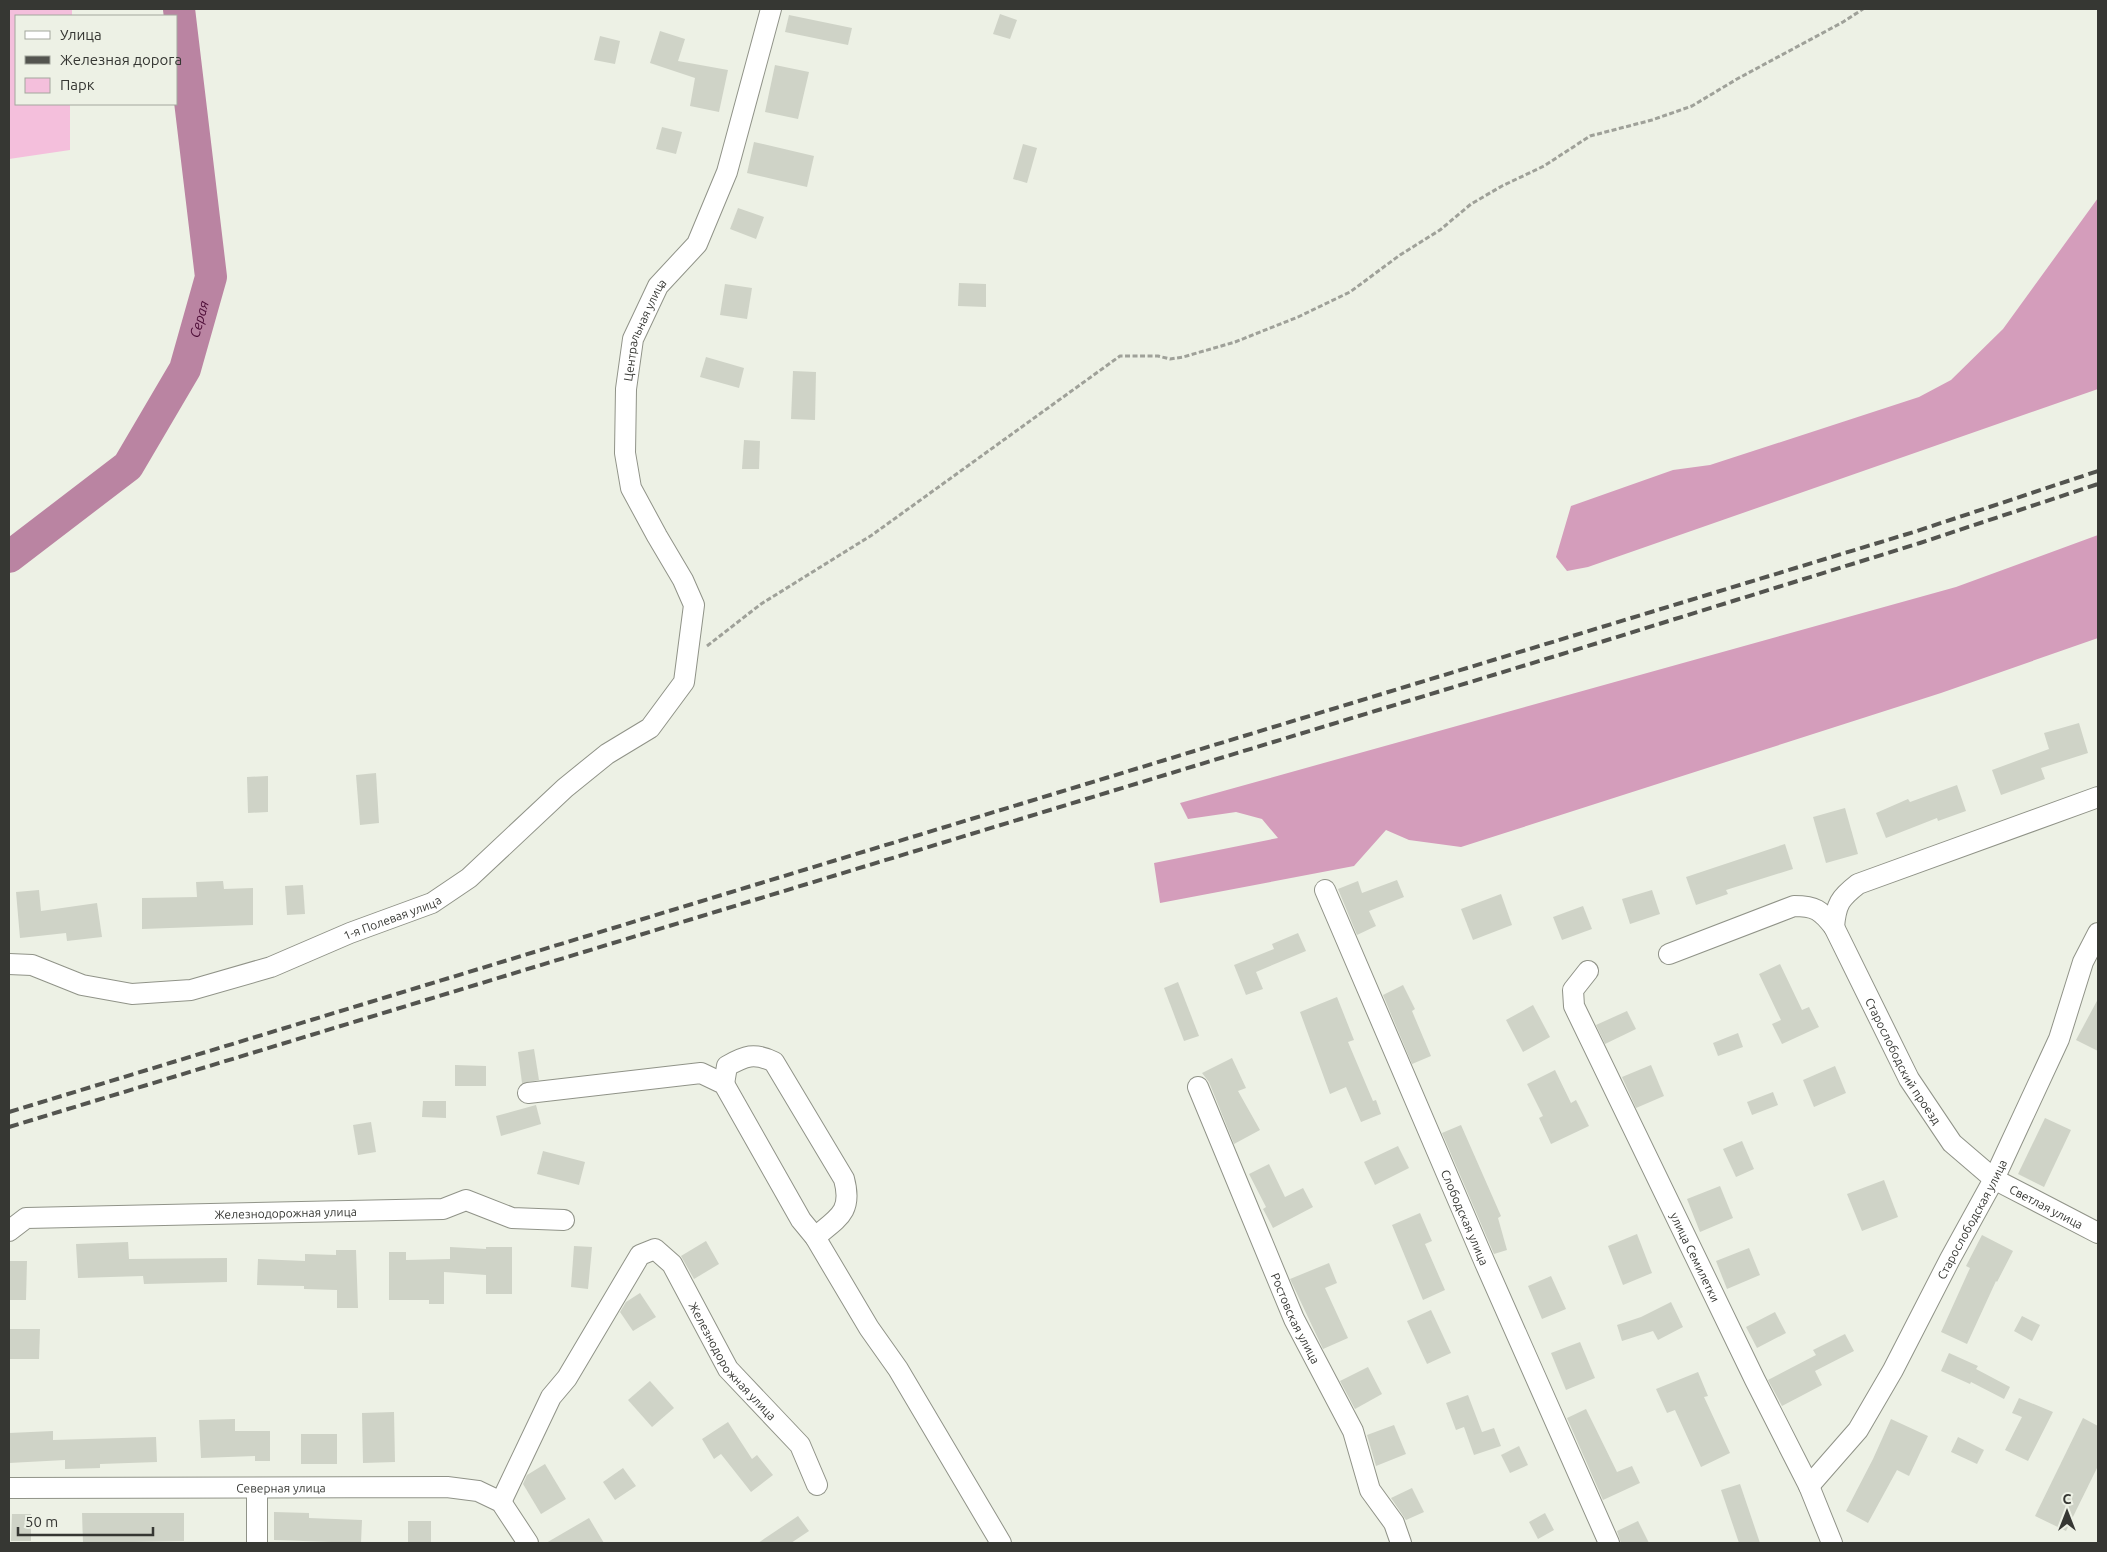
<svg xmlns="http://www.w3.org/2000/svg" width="2107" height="1552" font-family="Ubuntu,sans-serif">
	<rect width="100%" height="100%" fill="#edf1e5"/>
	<!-- green -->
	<path fill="#f4bfdc" d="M9,9H72V16H16V104H70V150L9,159Z"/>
	<!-- forest -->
	<g fill="#d49dbb">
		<path d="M2098,198V389L1588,567L1567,571L1556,557L1571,506L1673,470L1710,465L1919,397L1951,380L2003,329Z"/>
		<path d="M2098,535V638L1941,693L1461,847L1409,840L1386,830L1354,866L1160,903L1154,863L1278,838L1262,819L1236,812L1188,819L1180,803L1956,587Z"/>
	</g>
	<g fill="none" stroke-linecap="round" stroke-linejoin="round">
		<!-- river -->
		<path stroke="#ba84a2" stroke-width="32" id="s1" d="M9,557L128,466L185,369L211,277L179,9"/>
	</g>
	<!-- building -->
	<g fill="#cfd3c7">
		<path d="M1000,14L1017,20L1010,39L993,34Z"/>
		<path d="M789,15L852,28L848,45L785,32Z"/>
		<path d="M660,31L685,39L678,61L728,70L719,112L690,106L695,78L650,63Z"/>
		<path d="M600,36L620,41L615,64L594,60Z"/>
		<path d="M775,65L809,72L798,119L765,112Z"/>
		<path d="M662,127L682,132L676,154L656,149Z"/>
		<path d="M754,142L814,156L807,187L747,173Z"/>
		<path d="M1023,144L1037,148L1027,183L1013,179Z"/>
		<path d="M738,208L764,217L756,239L730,229Z"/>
		<path d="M959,283L986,284V307L958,306Z"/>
		<path d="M725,284L752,288L747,319L720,315Z"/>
		<path d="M706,357L744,368L739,388L700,377Z"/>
		<path d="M793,371L816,372L815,420L791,419Z"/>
		<path d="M744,440L760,441L759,469H742Z"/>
		<path d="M2079,723L2088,753L2041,768L2045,779L2001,795L1992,770L2049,749L2044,733Z"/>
		<path d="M376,773L379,823L360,825L356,775Z"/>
		<path d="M268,776V812L248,813L247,777Z"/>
		<path d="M1957,785L1966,811L1938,821L1937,818L1886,838L1876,813L1908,799L1910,802Z"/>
		<path d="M1845,808L1858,854L1826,863L1813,817Z"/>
		<path d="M1785,844L1793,869L1726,890L1728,894L1696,905L1686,877Z"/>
		<path d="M1397,880L1404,897L1369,911L1376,926L1357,935L1338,889L1358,881L1362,893Z"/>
		<path d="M223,881L224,889L253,888V925L142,929V898L197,897L196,882Z"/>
		<path d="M303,885L305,914L287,915L285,886Z"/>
		<path d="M39,890L41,911L97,903L102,937L67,941L66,933L20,938L16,892Z"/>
		<path d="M1652,890L1660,914L1630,924L1622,899Z"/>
		<path d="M1501,894L1512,925L1473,940L1461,909Z"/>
		<path d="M1583,906L1592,929L1562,940L1553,917Z"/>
		<path d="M1298,933L1306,951L1256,972L1263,989L1246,995L1234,965L1274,949L1272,944Z"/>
		<path d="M1780,964L1802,1010L1809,1007L1819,1027L1782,1044L1772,1024L1781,1020L1759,974Z"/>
		<path d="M1178,982L1199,1036L1184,1041L1164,988Z"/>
		<path d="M1403,985L1415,1009L1412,1011L1431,1056L1412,1064L1383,995Z"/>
		<path d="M1337,997L1354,1040L1348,1042L1373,1101L1376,1100L1381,1114L1361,1122L1346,1087L1330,1094L1300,1012Z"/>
		<path d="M2098,999V1051L2076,1040Z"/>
		<path d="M1533,1005L1550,1037L1523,1052L1506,1020Z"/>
		<path d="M1627,1011L1636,1029L1605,1044L1596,1025Z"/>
		<path d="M1738,1033L1743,1047L1718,1056L1713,1043Z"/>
		<path d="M534,1049L539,1080L522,1083L518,1052Z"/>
		<path d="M1232,1058L1246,1088L1238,1091L1260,1130L1234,1144L1209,1082L1202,1073Z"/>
		<path d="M455,1065L486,1066V1086H455Z"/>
		<path d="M1651,1065L1664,1096L1636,1108L1622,1077Z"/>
		<path d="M1835,1066L1846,1093L1814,1107L1803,1080Z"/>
		<path d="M1555,1070L1571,1103L1576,1100L1589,1126L1551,1144L1539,1118L1543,1116L1527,1084Z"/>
		<path d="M1773,1092L1778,1105L1752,1115L1747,1102Z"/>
		<path d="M423,1101H446V1118L422,1117Z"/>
		<path d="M536,1105L541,1124L501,1136L496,1116Z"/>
		<path d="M2045,1118L2071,1130L2044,1187L2018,1174Z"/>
		<path d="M371,1122L376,1152L358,1155L353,1125Z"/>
		<path d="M1461,1125L1501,1216L1498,1218L1507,1250L1494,1254L1442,1133Z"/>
		<path d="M1742,1141L1754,1169L1736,1177L1723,1149Z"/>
		<path d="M1398,1146L1409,1168L1375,1185L1364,1162Z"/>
		<path d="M543,1151L585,1162L579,1185L537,1174Z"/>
		<path d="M1269,1164L1285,1197L1303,1188L1313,1207L1273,1228L1263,1209L1266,1207L1249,1174Z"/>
		<path d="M1884,1180L1898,1217L1862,1231L1847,1194Z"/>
		<path d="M1720,1186L1733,1218L1700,1232L1687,1199Z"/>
		<path d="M1420,1213L1432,1241L1425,1244L1445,1290L1423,1300L1392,1225Z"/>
		<path d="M1637,1234L1652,1273L1623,1285L1608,1246Z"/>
		<path d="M1982,1235L2013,1251L1997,1282L1996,1281L1967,1344L1941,1332L1970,1268L1966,1266Z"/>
		<path d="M706,1241L719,1264L694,1279L681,1256Z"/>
		<path d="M128,1242L129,1259L227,1258V1282L144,1284L143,1276L78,1278L76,1244Z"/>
		<path d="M574,1246L592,1247L588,1289L571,1287Z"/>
		<path d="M450,1247L486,1249V1247H512V1294H486V1275L444,1272V1304H429V1300H389V1252H406V1260L450,1259Z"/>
		<path d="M1749,1248L1760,1275L1727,1289L1716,1261Z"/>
		<path d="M336,1250H356L358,1308H337V1290L304,1289V1286L257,1285L258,1259L305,1261V1254L336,1255Z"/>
		<path d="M9,1261H27L26,1300H9Z"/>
		<path d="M1329,1263L1337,1283L1325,1288L1348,1338L1323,1349L1290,1279Z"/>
		<path d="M1551,1276L1566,1309L1542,1319L1528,1286Z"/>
		<path d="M640,1293L656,1317L633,1331L620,1312L626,1302Z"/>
		<path d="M1671,1302L1683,1327L1658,1340L1653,1331L1622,1341L1617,1325L1641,1317Z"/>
		<path d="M1431,1310L1451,1353L1427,1364L1407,1321Z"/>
		<path d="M1775,1312L1786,1333L1757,1348L1746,1327Z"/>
		<path d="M2022,1316L2040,1325L2032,1341L2014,1331Z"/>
		<path d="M9,1329H40L39,1359H9Z"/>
		<path d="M1845,1334L1854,1351L1815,1371L1822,1385L1782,1406L1768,1380L1816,1355L1813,1350Z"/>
		<path d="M1580,1342L1595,1378L1566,1390L1551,1353Z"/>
		<path d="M1949,1353L1978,1366L1976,1369L2010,1387L2004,1399L1971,1382L1970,1384L1941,1371Z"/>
		<path d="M1368,1367L1382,1394L1355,1409L1340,1381Z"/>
		<path d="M1698,1372L1708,1396L1704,1397L1730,1453L1701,1467L1675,1410L1667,1413L1656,1389Z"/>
		<path d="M650,1381L674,1408L652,1427L628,1400Z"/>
		<path d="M1468,1395L1482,1432L1494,1428L1501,1446L1474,1455L1464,1427L1456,1430L1446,1403Z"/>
		<path d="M2019,1398L2053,1412L2028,1461L2005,1450L2022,1417L2012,1413Z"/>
		<path d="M1586,1409L1617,1472L1632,1466L1640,1483L1603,1500L1567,1418Z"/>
		<path d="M394,1412L395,1462L363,1463L362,1413Z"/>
		<path d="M2083,1418L2098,1426V1466L2066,1531L2035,1516Z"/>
		<path d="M235,1419V1431H270V1461H255V1456L201,1458L199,1420Z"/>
		<path d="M1891,1419L1928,1436L1909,1476L1897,1470L1868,1523L1846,1511L1873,1459Z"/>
		<path d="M728,1422L752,1459L757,1455L773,1475L751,1492L721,1454L714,1459L702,1439Z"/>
		<path d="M1394,1425L1406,1454L1376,1466L1367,1435Z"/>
		<path d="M53,1431V1440L156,1437L157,1462L100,1464V1468L65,1469V1460L9,1463V1433Z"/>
		<rect x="301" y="1434" width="36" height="30"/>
		<path d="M1958,1437L1984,1450L1977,1464L1951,1452Z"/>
		<path d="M1519,1446L1528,1465L1510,1473L1501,1455Z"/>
		<path d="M545,1464L566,1499L541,1514L523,1484L527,1475Z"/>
		<path d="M623,1468L636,1486L615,1500L603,1482Z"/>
		<path d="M1740,1484L1760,1543H1739L1721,1490Z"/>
		<path d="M1412,1488L1424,1512L1406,1520L1391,1498Z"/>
		<path d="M274,1512L309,1513V1518L362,1520L361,1543L274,1540Z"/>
		<path d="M82,1513H184V1541L83,1543Z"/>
		<path d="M1545,1513L1554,1530L1538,1539L1529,1522Z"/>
		<path d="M12,1514H31V1541H11Z"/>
		<path d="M798,1516L809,1531L791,1543H758Z"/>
		<path d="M589,1518L604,1543H546Z"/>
		<rect x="408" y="1521" width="23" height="22"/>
		<path d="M1638,1521L1649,1543H1621L1617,1531Z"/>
	</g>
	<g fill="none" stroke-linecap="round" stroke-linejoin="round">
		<!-- minor casing -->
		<g stroke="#909388" stroke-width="22">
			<g id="minor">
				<path id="s2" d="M1325,890L1485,1263L1609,1543"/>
				<path id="s3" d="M1834,927L1909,1079L1952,1143L1994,1179L2098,1233"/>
				<path d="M1669,954L1794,906C1815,906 1821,910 1834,927C1836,904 1840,898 1858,884L2098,797"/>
				<path id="s4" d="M9,964L32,965L82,985L132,994L191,990L271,967L350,933L432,903L469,878L565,788L607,754L650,728L684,682L694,605L683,580L657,536L631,488L625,453L626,389L633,339L658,286L697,244L727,172L771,9"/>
				<path id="s5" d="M1588,971L1573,990L1574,1006L1755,1380L1809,1486L1832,1543"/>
				<path d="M724,1084L727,1066C745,1056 754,1052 774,1062L844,1179C853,1212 838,1218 815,1237"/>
				<path id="s6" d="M1198,1087L1294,1319L1353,1431L1370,1490L1394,1523L1401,1543"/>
				<path d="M528,1093L701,1073L724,1084L801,1220L815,1237L869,1328L898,1369L1001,1543"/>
				<path id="s7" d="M9,1231L26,1218L443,1209L466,1200L512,1218L564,1220"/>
				<path id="s8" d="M1809,1486L1858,1430L1893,1370L1950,1259L1994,1179L2059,1039L2083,962L2098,933"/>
				<path id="s9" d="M9,1488L447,1487L478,1491L501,1502L528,1543"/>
				<path d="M257,1488V1543"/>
				<path id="s10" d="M501,1502L551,1397L567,1378L640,1255L655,1249L672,1264L728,1369L800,1445L817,1485"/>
			</g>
		</g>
		<!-- path -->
		<path stroke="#9fa199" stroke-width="3" stroke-dasharray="5 2.5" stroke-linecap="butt" d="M707,646L761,604L872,535L1120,356H1158L1170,359L1183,357L1235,342L1298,317L1350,292L1400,255L1440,230L1471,204L1502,186L1544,166L1590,136L1652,120L1692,106L1737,79L1843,22L1863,9"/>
		<!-- minor -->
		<use href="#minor" stroke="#fff" stroke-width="20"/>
		<!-- rail -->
		<g stroke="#53544f" stroke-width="4" stroke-dasharray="10 5" stroke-linecap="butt">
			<path d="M9,1112L1917,531L2098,471"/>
			<path d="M9,1127L1559,655L1920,543L2098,484"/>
		</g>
	</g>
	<g text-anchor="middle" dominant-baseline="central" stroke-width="4.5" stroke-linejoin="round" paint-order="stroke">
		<!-- street labels -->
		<g font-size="12" fill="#363733" stroke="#edf1e5">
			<text stroke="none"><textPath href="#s4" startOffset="1154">Центральная улица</textPath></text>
			<text stroke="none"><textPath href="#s4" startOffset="401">1-я Полевая улица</textPath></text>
			<text stroke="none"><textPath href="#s3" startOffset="151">Старослободский проезд</textPath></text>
			<text stroke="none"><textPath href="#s3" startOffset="361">Светлая улица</textPath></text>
			<text stroke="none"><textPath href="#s7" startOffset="281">Железнодорожная улица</textPath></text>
			<text stroke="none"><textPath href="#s2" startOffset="356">Слободская улица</textPath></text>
			<text stroke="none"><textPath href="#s8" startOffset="314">Старослободская улица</textPath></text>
			<text stroke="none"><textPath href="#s5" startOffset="319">улица Семилетки</textPath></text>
			<text stroke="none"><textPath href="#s6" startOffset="251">Ростовская улица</textPath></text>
			<text stroke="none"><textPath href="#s10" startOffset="438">Железнодорожная улица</textPath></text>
			<text stroke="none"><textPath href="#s9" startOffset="272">Северная улица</textPath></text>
		</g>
		<!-- water labels -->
		<g font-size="14" font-style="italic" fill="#4d0c37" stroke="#edf1e5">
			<text stroke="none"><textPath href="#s1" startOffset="314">Серая</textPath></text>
		</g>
	</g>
	<!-- border -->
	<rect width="2107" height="1552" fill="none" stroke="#363733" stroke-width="20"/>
	<!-- legend -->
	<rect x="15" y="15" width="162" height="90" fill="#edf1e5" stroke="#a4a79e"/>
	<rect x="25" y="31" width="25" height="8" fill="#ffffff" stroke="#a4a79e"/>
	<text x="60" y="40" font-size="15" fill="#363733">Улица</text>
	<rect x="25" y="56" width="25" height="8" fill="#53544f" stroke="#a4a79e"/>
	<text x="60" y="65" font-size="15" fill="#363733">Железная дорога</text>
	<rect x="25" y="78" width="25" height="15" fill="#f4bfdc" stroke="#a4a79e"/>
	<text x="60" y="90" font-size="15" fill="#363733">Парк</text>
	<!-- north arrow -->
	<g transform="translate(2067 1512)" stroke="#edf1e5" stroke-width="4" paint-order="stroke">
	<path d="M0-4L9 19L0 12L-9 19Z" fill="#363733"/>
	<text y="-8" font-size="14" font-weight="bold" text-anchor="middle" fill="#363733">С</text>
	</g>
	<!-- scale -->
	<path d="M18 1527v8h135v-8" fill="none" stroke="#363733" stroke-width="2.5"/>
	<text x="25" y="1527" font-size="15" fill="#363733" stroke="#edf1e5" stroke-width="4" paint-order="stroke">50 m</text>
</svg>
